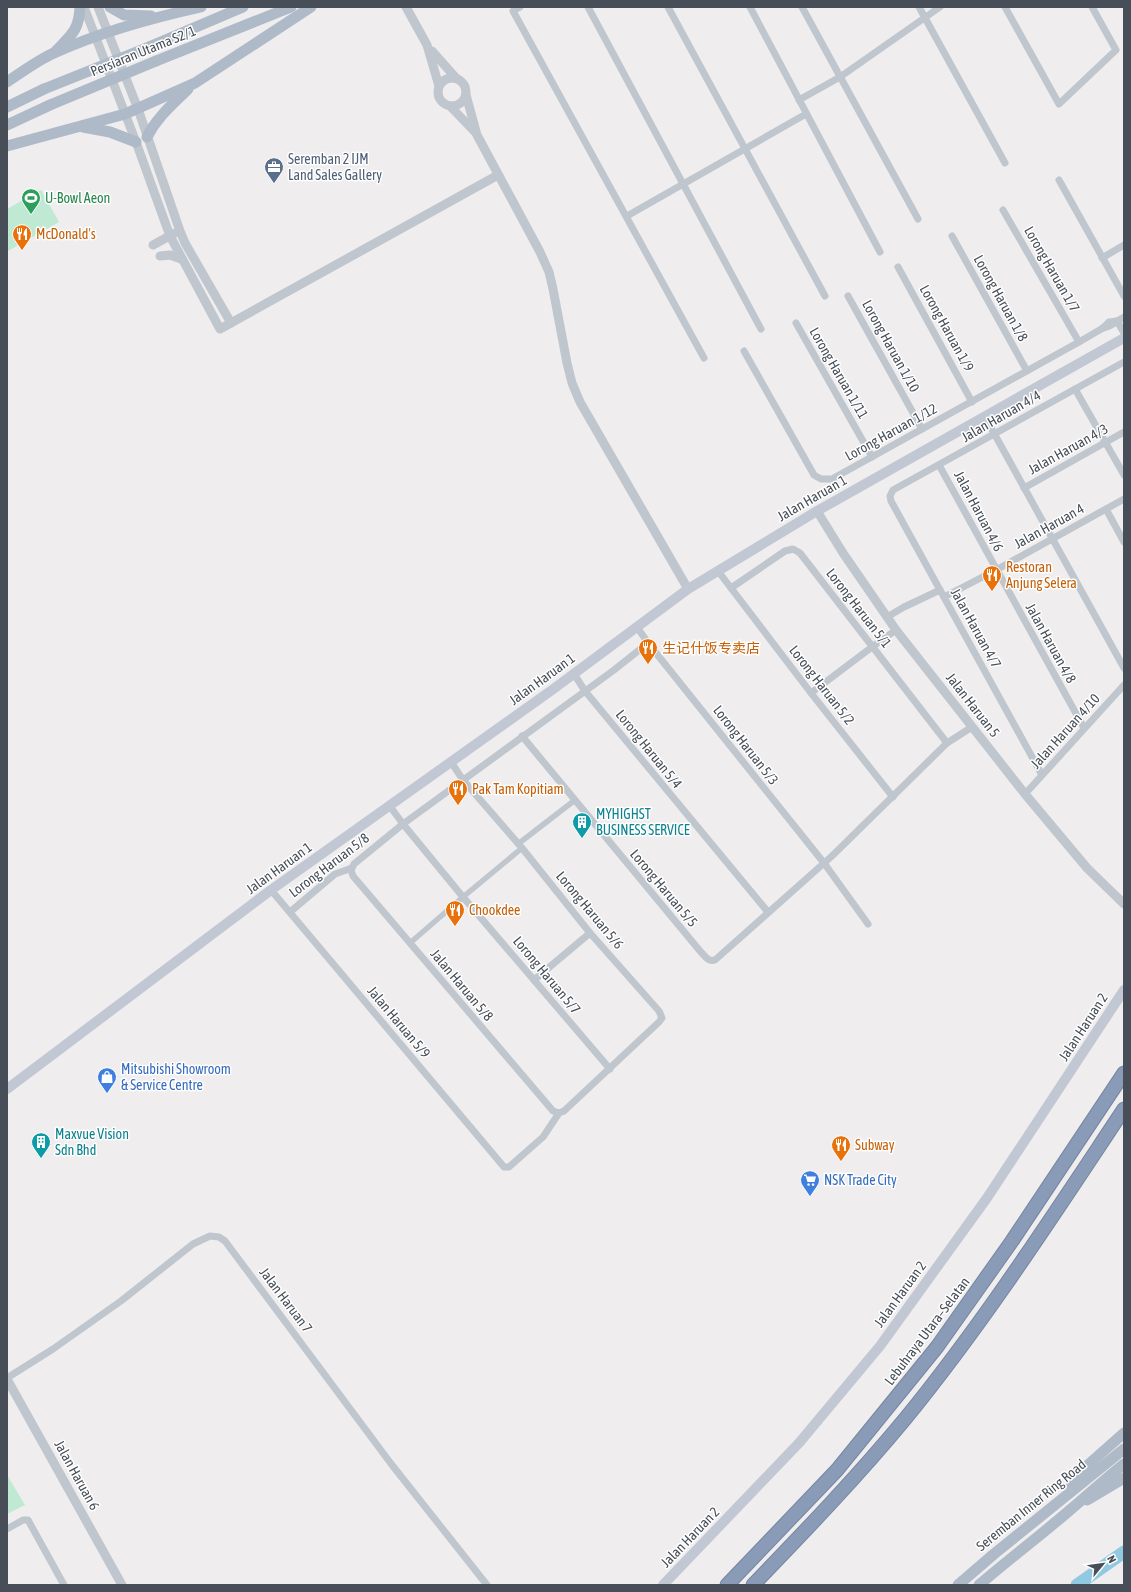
<svg xmlns="http://www.w3.org/2000/svg" width="1131" height="1592" font-family="'Asap Condensed','Noto Sans SC',sans-serif">
	<rect width="100%" height="100%" fill="#efeded"/>
	<!-- green -->
	<g fill="#bfe9d3">
		<path d="M41,190L59,222L8,251L7,209Z"/>
		<path d="M7,1475L25,1505L7,1514Z"/>
	</g>
	<g fill="none" stroke-linecap="round" stroke-linejoin="round">
		<!-- river -->
		<path stroke="#91c9e1" stroke-width="13" d="M1077,1585L1124,1552"/>
		<!-- motorway casing -->
		<g stroke="#7586a2" stroke-width="15">
			<g id="motorway">
				<path d="M727,1585L837,1470L937,1347L1012,1241L1124,1073"/>
				<path d="M753,1585C805,1531 857,1477 905,1419C985,1321 1054,1214 1124,1109"/>
			</g>
		</g>
		<!-- pedestrian -->
		<g stroke="#bfc6cd" stroke-width="5.5">
			<path d="M518,844L575,800"/>
			<path d="M410,943L463,897L522,848"/>
		</g>
		<!-- minor -->
		<g stroke="#bfc6cd" stroke-width="7">
			<path d="M520,7L513,11L704,358"/>
			<path d="M588,7L761,329"/>
			<path d="M668,7L825,296"/>
			<path d="M750,7L880,252"/>
			<path d="M802,7L918,219"/>
			<path d="M919,7L1005,163"/>
			<path d="M1005,7L1059,104L1116,50L1092,7"/>
			<path d="M799,100L840,77L940,7"/>
			<path d="M1059,180L1124,296"/>
			<path d="M1003,210L1079,342"/>
			<path d="M627,216L806,114"/>
			<path d="M952,236L1027,371"/>
			<path d="M1102,258L1124,245"/>
			<path d="M898,267L972,402"/>
			<path d="M848,296L922,429"/>
			<path d="M1117,321L1124,333"/>
			<path d="M796,323L872,457"/>
			<path d="M1103,328C1113,326 1115,322 1124,317"/>
			<path d="M744,351L814,475L821,479H832L1079,342L1103,328L1109,322L1117,321"/>
			<path d="M1075,389L1124,475"/>
			<path d="M985,417L1124,668"/>
			<path d="M939,465L1084,728"/>
			<path d="M1024,488L1124,432"/>
			<path d="M1106,509L1124,542"/>
			<path d="M718,571L811,693L893,797"/>
			<path d="M731,588L785,551L793,549L800,553L947,743"/>
			<path d="M944,597L996,570L1124,499"/>
			<path d="M887,617L904,607L940,590"/>
			<path d="M637,627L648,643L824,863L868,924"/>
			<path d="M574,674L585,691L768,912"/>
			<path d="M811,693L872,647L896,630"/>
			<path d="M522,736L700,951C705,956 708,962 715,960L832,856L947,743L972,727"/>
			<path d="M1042,775L891,501L890,496L893,490L1124,362"/>
			<path d="M1025,794L1124,685"/>
			<path d="M389,805L403,824L463,897L610,1069"/>
			<path d="M352,868L351,870L353,876L553,1111L559,1113"/>
			<path d="M271,890L504,1167H509L543,1137L559,1113L564,1111L659,1022L662,1018L659,1011L590,933L522,848L463,780L451,762"/>
			<path d="M290,912L335,874L352,868L354,864L403,824L614,670L648,643"/>
			<path d="M534,980L590,933"/>
			<path d="M7,1378L53,1349L121,1301L193,1244L210,1236L219,1237L225,1241L392,1465L487,1585"/>
			<path d="M7,1529L23,1520H28L64,1585"/>
		</g>
		<!-- tertiary -->
		<g stroke="#bfc6cd" stroke-width="9">
			<path d="M84,7L136,142L170,236L220,329L498,175"/>
			<path d="M98,7L138,109L180,231L185,243L231,323"/>
			<path d="M406,7L427,45L439,86"/>
			<path d="M432,51L456,78"/>
			<circle cx="452" cy="92" r="14"/>
			<path d="M466,95L477,135L540,252L549,272L553,289L567,363L572,383L580,402L688,589"/>
			<path d="M450,106L475,132"/>
			<path d="M153,245L175,233"/>
			<path d="M160,256L170,255L181,259"/>
			<path d="M817,511L843,553L896,630L1025,794L1087,868L1124,904"/>
			<path d="M7,1379L122,1585"/>
		</g>
		<!-- secondary -->
		<g stroke="#c1c8d4" stroke-width="10">
			<path d="M7,1089L271,890L552,690L688,589L817,511L1124,338"/>
			<path d="M663,1585L799,1443L880,1346L987,1198L1124,990"/>
		</g>
		<!-- primary -->
		<g stroke="#afbac9" stroke-width="11">
			<path d="M110,7L124,15L151,16"/>
			<path d="M149,47L243,7"/>
			<path d="M55,52C71,35 79,31 80,7"/>
			<path d="M156,61L291,7"/>
			<path d="M7,82C22,72 38,60 54,53C101,32 151,18 201,7"/>
			<path d="M7,107L44,89"/>
			<path d="M7,125L50,105"/>
			<path d="M83,127L110,132L136,142"/>
			<path d="M147,137C157,117 173,104 188,89"/>
			<path d="M7,146L125,114L195,83L311,7"/>
			<path d="M1070,1487L1089,1464L1124,1433"/>
			<path d="M1087,1500L1124,1478"/>
			<path d="M958,1585L994,1554L1124,1449"/>
			<path d="M979,1585C1009,1559 1040,1536 1070,1510C1088,1495 1105,1479 1124,1464"/>
		</g>
		<!-- motorway -->
		<use href="#motorway" stroke="#899bb6" stroke-width="13"/>
		<!-- primary-bridge -->
		<g stroke="#afbac9" stroke-width="11">
			<path d="M44,89L149,47"/>
			<path d="M50,105L156,61"/>
		</g>
	</g>
	<!-- icons -->
	<defs>
		<g id="office-pin" transform="scale(1)"><path d="M0 17L-7.5 6A9.5 9.5 0 1 1 7.5 6Z" fill="#5c6f8a" stroke="#fff"/><path d="M-6-3h4V-5.5h4V-3h4V5H-6ZM-1-4.5V-3h2v-1.5ZM-6 0V1H6V0Z" fill="#fff"/></g>
		<g id="stadium-pin" transform="scale(1)"><path d="M0 17L-7.5 6A9.5 9.5 0 1 1 7.5 6Z" fill="#2e9e5b" stroke="#fff"/><path d="M0-5a6.5 5 0 1 0 0 10a6.5 5 0 1 0 0-10ZM-3.5-1.8h7v3.6h-7Z" fill="#fff"/></g>
		<g id="restaurant-pin" transform="scale(1)"><path d="M0 17L-7.5 6A9.5 9.5 0 1 1 7.5 6Z" fill="#e8710a" stroke="#fff"/><path d="M-5-6h1v4h1v-4h1v4h1v-4h1v5L-1.5 .5V6h-2V.5L-5-1ZM5-6V6H3V1.5H1.5Q1.5-4 5-6Z" fill="#fff"/></g>
		<g id="building-pin" transform="scale(1)"><path d="M0 17L-7.5 6A9.5 9.5 0 1 1 7.5 6Z" fill="#0f9aa8" stroke="#fff"/><path d="M-4-6H4V6H1V3H-1V6H-4ZM-2.5-4.3h1.7v1.8h-1.7ZM.8-4.3h1.7v1.8H.8ZM-2.5-1h1.7V.8h-1.7ZM.8-1h1.7V.8H.8Z" fill="#fff"/></g>
		<g id="shop-pin" transform="scale(1)"><path d="M0 17L-7.5 6A9.5 9.5 0 1 1 7.5 6Z" fill="#3f7fe0" stroke="#fff"/><path d="M-5-2.5h2.3a2.7 3.5 0 0 1 5.4 0H5L5.5 6h-11ZM-1.5-2.5h3a1.5 2.3 0 0 0-3 0Z" fill="#fff"/></g>
		<g id="supermarket-pin" transform="scale(1)"><path d="M0 17L-7.5 6A9.5 9.5 0 1 1 7.5 6Z" fill="#3f7fe0" stroke="#fff"/><path d="M-6-5.5h2.5l.6 2H6L4.5 2H-2.5L-4.4-4H-6ZM-1.5 3.2a1.3 1.3 0 1 0 .1 0ZM3 3.2a1.3 1.3 0 1 0 .1 0Z" fill="#fff"/></g>
	</defs>
	<g fill-rule="evenodd">
		<use href="#office-pin" x="274" y="167"/>
		<use href="#stadium-pin" x="31" y="198"/>
		<use href="#restaurant-pin" x="22" y="234"/>
		<use href="#restaurant-pin" x="992" y="575"/>
		<use href="#restaurant-pin" x="648" y="648"/>
		<use href="#restaurant-pin" x="458" y="789"/>
		<use href="#building-pin" x="582" y="822"/>
		<use href="#restaurant-pin" x="455" y="910"/>
		<use href="#shop-pin" x="107" y="1077"/>
		<use href="#building-pin" x="41" y="1142"/>
		<use href="#restaurant-pin" x="841" y="1145"/>
		<use href="#supermarket-pin" x="810" y="1180"/>
	</g>
	<g text-anchor="middle" dominant-baseline="central" stroke-width="3" stroke-linejoin="round" paint-order="stroke">
		<!-- street labels -->
		<g font-size="14" fill="#474e58" stroke="#fff">
			<text transform="translate(143 51) rotate(-22)">Persiaran Utama S2/1</text>
			<text transform="translate(1052 269) rotate(60)">Lorong Haruan 1/7</text>
			<text transform="translate(1001 298) rotate(61)">Lorong Haruan 1/8</text>
			<text transform="translate(947 328) rotate(61)">Lorong Haruan 1/9</text>
			<text transform="translate(891 346) rotate(61)">Lorong Haruan 1/10</text>
			<text transform="translate(839 373) rotate(60)">Lorong Haruan 1/11</text>
			<text transform="translate(1001 416) rotate(-30)">Jalan Haruan 4/4</text>
			<text transform="translate(891 432) rotate(-29)">Lorong Haruan 1/12</text>
			<text transform="translate(1068 449) rotate(-29)">Jalan Haruan 4/3</text>
			<text transform="translate(812 498) rotate(-30)">Jalan Haruan 1</text>
			<text transform="translate(979 511) rotate(62)">Jalan Haruan 4/6</text>
			<text transform="translate(1049 526) rotate(-29)">Jalan Haruan 4</text>
			<text transform="translate(859 608) rotate(52)">Lorong Haruan 5/1</text>
			<text transform="translate(976 628) rotate(61)">Jalan Haruan 4/7</text>
			<text transform="translate(1051 643) rotate(61)">Jalan Haruan 4/8</text>
			<text transform="translate(542 679) rotate(-36)">Jalan Haruan 1</text>
			<text transform="translate(822 685) rotate(52)">Lorong Haruan 5/2</text>
			<text transform="translate(973 705) rotate(52)">Jalan Haruan 5</text>
			<text transform="translate(1065 731) rotate(-48)">Jalan Haruan 4/10</text>
			<text transform="translate(746 745) rotate(52)">Lorong Haruan 5/3</text>
			<text transform="translate(649 749) rotate(51)">Lorong Haruan 5/4</text>
			<text transform="translate(329 865) rotate(-37)">Lorong Haruan 5/8</text>
			<text transform="translate(279 868) rotate(-36)">Jalan Haruan 1</text>
			<text transform="translate(664 888) rotate(50)">Lorong Haruan 5/5</text>
			<text transform="translate(590 910) rotate(50)">Lorong Haruan 5/6</text>
			<text transform="translate(547 975) rotate(50)">Lorong Haruan 5/7</text>
			<text transform="translate(462 985) rotate(50)">Jalan Haruan 5/8</text>
			<text transform="translate(399 1022) rotate(50)">Jalan Haruan 5/9</text>
			<text transform="translate(1083 1027) rotate(-57)">Jalan Haruan 2</text>
			<text transform="translate(900 1294) rotate(-54)">Jalan Haruan 2</text>
			<text transform="translate(286 1300) rotate(53)">Jalan Haruan 7</text>
			<text transform="translate(927 1331) rotate(-53)">Lebuhraya Utara–Selatan</text>
			<text transform="translate(77 1475) rotate(61)">Jalan Haruan 6</text>
			<text transform="translate(1031 1505) rotate(-39)">Seremban Inner Ring Road</text>
			<text transform="translate(690 1537) rotate(-46)">Jalan Haruan 2</text>
		</g>
		<!-- service labels -->
		<g font-size="14" fill="#4e5e75" stroke="#fff" text-anchor="start">
			<text x="288" y="159">Seremban 2 IJM<tspan x="288" dy="16">Land Sales Gallery</tspan></text>
		</g>
		<!-- leisure labels -->
		<g font-size="14" fill="#27864d" stroke="#fff" text-anchor="start">
			<text x="45" y="198">U-Bowl Aeon</text>
		</g>
		<!-- food labels -->
		<g font-size="14" fill="#c56008" stroke="#fff" text-anchor="start">
			<text x="36" y="234">McDonald's</text>
			<text x="1006" y="567">Restoran<tspan x="1006" dy="16">Anjung Selera</tspan></text>
			<text x="662" y="648">生记什饭专卖店</text>
			<text x="472" y="789">Pak Tam Kopitiam</text>
			<text x="469" y="910">Chookdee</text>
			<text x="855" y="1145">Subway</text>
		</g>
		<!-- culture labels -->
		<g font-size="14" fill="#0d838f" stroke="#fff" text-anchor="start">
			<text x="596" y="814">MYHIGHST<tspan x="596" dy="16">BUSINESS SERVICE</tspan></text>
			<text x="55" y="1134">Maxvue Vision<tspan x="55" dy="16">Sdn Bhd</tspan></text>
		</g>
		<!-- shop labels -->
		<g font-size="14" fill="#366cbe" stroke="#fff" text-anchor="start">
			<text x="121" y="1069">Mitsubishi Showroom<tspan x="121" dy="16">&amp; Service Centre</tspan></text>
			<text x="824" y="1180">NSK Trade City</text>
		</g>
	</g>
	<!-- border -->
	<rect width="1131" height="1592" fill="none" stroke="#474e58" stroke-width="16"/>
	<!-- north arrow -->
	<g transform="translate(1103 1564) rotate(61)" stroke="#ffffff" stroke-width="3" paint-order="stroke">
	<path d="M0-3L7 15L0 10L-7 15Z" fill="#474e58"/>
	<text y="-6" font-size="11" font-weight="bold" text-anchor="middle" fill="#474e58">N</text>
	</g>
</svg>
